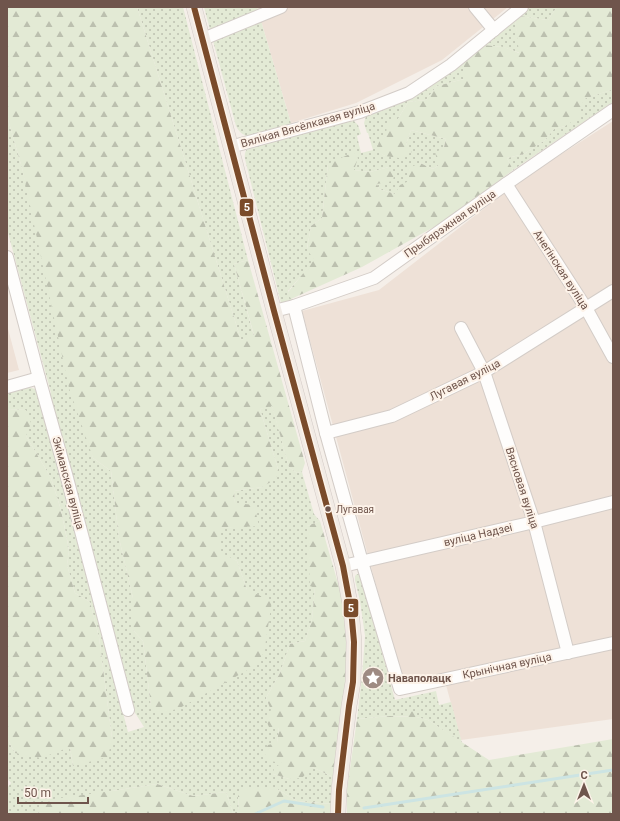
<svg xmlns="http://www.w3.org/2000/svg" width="620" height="821" font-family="Roboto,sans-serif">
	<defs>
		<pattern id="green-dots" width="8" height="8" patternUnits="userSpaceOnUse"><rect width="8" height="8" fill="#e3ead5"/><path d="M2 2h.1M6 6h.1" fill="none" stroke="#bcc0af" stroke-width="1.8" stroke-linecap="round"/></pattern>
		<pattern id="forest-firs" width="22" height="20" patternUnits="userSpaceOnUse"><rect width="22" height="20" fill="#e3ead5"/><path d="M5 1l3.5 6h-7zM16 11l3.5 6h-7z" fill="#bcc0af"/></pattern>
	</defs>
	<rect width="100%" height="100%" fill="#f5efe9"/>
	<!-- residential -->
	<g fill="#eee1d7">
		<path d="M257,7H508L442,60L356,103L291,123Z"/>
		<path d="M613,121V719L461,740L443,674L403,685L302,311L379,290L521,180Z"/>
		<path d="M7,325L19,370L7,373Z"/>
	</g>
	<!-- green -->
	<g fill="url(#green-dots)">
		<path d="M137,7H183L248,260L234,264L254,336L241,340Z"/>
		<path d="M204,7H257L292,127L248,137C242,134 239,132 236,126Z"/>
		<path d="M530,7H557L548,20L519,16Z"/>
		<path d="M515,19L520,53L503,47L483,45Z"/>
		<path d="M458,63L464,66V79L437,86L426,100L408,102L398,119L386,136L380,140L377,151L385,156L411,152L406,144L411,130L446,139L439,165L433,169L420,163L409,181L395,194L379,189L377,184L389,167L370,172L354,170L328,164L322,218L311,226L307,248L315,260L288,291L293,303H281L245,159C244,152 246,149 252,146L314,131L340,123L354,121L358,125L361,134L357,136L361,153L373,150L368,133H367L364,123L366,116Z"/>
		<path d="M611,90H613V102L513,170L507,158L524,154L545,140L554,129L565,126L583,99Z"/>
		<path d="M7,116L22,168L93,458L111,471L119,538L133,598V630L143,641L151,706L247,590L237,561L220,553V528L259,525L235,503L234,491L262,487L278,469L260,409L272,405L289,467L297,473L302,472L314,514L320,521L307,526L315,588L312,619L305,641L290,644L280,673L266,698L279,727L277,743L283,763L273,774L289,779L312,767L333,777L332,804L297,801L277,789L238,796L239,811L233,813L226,792L193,796L157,784L112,791L39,811L38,814H7V788L11,783L7,778V738L15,753L70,747L73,766L112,738L99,637L90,602L75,593L67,565L69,549L61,510L51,478L26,436V410L7,409V392L28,387L35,389L39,396L62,475L128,732L144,727L132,708L49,396L51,393L7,229Z"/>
		<path d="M357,574L361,575L395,700L436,691L439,705L451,702L462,743L428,720L416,717L390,716L357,719L362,677L365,636L360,601L355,580V576Z"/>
	</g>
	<!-- forest -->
	<g fill="url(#forest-firs)">
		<path d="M7,7H137L241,340L254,335L234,264L248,260L305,463L302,472L297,473L289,467L272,406L260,409L278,469L276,479L262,487L234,491L235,503L254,505L259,526L220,528V552L237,561L247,590L272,601L264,653L253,667L178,709L156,713L151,706L143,641L133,630V598L119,538L111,471L93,458L69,388L22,168L7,116Z"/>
		<path d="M557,7H613V90H611L584,99L578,118L565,126L554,129L545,140L524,154L507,158L513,170L450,218L362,267L291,299L288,292L314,260L307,249L311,226L322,218L328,164L354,152L358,158L354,170L370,172L389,167L394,174L393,181L377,184L379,189L395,194L400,185L409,181V168L420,163L433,169L439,165L435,153L444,147L446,139L411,130L406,144L412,152L399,158L385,156L376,151L380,139L386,136L387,121L398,119L408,102L426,100L437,86L464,79V66L458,63L483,45L504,47L519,53L515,19L519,16L548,20Z"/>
		<path d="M7,409L26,410L31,423L26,436L51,478L61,510L69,550L67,565L75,593L90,602L99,637L112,738L108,757L73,766L70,747L41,758L15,753L7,738Z"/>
		<path d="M320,521L346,611L347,682L333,777L312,767L302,778L289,779L273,774L274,768L282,763L270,761L264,753L268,745L277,743L279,728L269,727L265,718L271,710L266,698L280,673L290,644L305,641L312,619L315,588L310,586L307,526Z"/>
		<path d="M412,711L416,713V717L428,720L489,760L613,739V814H347V790L357,719L390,716L408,717L409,713Z"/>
		<path d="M157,784L193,796L226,792L233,813L239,811L238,796L243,789H277L297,801L332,804L331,814H38L39,811L46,800L112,791Z"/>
	</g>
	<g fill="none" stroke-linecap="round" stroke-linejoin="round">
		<!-- stream -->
		<g stroke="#cce4e3" stroke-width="3">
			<path d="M364,808L613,770"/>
			<path d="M255,814L284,801L323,807"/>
		</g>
		<!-- minor casing -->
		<g stroke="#d3ccc7" stroke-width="14">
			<g id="minor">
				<path d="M475,7L494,30"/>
				<path d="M203,39L281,7"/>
				<path d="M230,147L360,112L409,93L451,65L522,7"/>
				<path d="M506,184L586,308L613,357"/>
				<path d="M7,257L39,378L66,474L128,710"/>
				<path d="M294,306L326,433L362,562L400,689L613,643"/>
				<path d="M274,311L294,306L374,278L506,184L613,110"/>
				<path d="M461,328L484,372L534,522L568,653"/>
				<path d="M7,387L39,378"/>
				<path d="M326,433L392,416L484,372L613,291"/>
				<path d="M343,566L534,522L613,502"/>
			</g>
		</g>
		<!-- major casing -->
		<g stroke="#d3cac6" stroke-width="16">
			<path id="major" d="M194,7L274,311L343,566L351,609L354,642L353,682L349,706L339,790L338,814"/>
		</g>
		<!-- minor -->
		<use href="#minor" stroke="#fefdfc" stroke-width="12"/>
		<!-- major -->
		<use href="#major" stroke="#f1ebe5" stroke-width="15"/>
		<!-- bus-1 casing -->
		<g stroke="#fdf3e9" stroke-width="9">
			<path id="bus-1" d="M194,7L274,311L343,566L351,609L354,642L353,682L349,706L339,790L338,814"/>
		</g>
		<!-- bus-1 -->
		<use href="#bus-1" stroke="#7a4b2a" stroke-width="6"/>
	</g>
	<!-- icons -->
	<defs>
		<g id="sight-disc" transform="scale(1.15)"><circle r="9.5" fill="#9e8b83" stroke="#fdf3e9"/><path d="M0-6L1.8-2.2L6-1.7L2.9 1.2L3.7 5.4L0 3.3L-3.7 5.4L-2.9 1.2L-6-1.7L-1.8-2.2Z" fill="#fff"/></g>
	</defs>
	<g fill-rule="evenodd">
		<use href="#sight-disc" x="373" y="678"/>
	</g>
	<!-- markers -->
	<circle fill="#6f554c" stroke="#fdf3e9" stroke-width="1.5" cx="328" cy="509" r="3.5"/>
	<g text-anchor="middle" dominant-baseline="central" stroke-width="4" stroke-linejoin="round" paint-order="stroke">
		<!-- bus labels -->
		<g font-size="10" fill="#6f554c" stroke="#fdf3e9" text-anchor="start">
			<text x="336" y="509">Лугавая</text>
		</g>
		<!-- street labels -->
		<g font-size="11" fill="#6f554c" stroke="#fdf3e9">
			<text transform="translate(308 125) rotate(-16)">Вялікая Вясёлкавая вуліца</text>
			<text transform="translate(450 224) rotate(-35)">Прыбярэжная вуліца</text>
			<text transform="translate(561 270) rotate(57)">Анегінская вуліца</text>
			<text transform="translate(465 380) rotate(-27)">Лугавая вуліца</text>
			<text transform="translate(68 483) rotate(75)">Экіманская вуліца</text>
			<text transform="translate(522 488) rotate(72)">Вясновая вуліца</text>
			<text transform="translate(478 535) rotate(-13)">вуліца Надзеі</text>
			<text transform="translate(507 666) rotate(-12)">Крынічная вуліца</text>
		</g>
		<!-- poi labels -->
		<g font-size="11" font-weight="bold" fill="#6f554c" stroke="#fdf3e9" text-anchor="start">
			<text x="388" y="678">Наваполацк</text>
		</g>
	</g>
	<g stroke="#fdf3e9" stroke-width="1.5">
		<rect x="239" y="198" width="15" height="19" rx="4" fill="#7a4b2a"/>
		<rect x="343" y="598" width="16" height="20" rx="4" fill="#7a4b2a"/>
	</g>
	<g font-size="11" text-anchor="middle" font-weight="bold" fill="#fff">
		<text x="247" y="211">5</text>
		<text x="351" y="612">5</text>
	</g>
	<!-- border -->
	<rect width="620" height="821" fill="none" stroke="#6f554c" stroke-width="16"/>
	<!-- north arrow -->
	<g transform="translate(584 785)" stroke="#fdf3e9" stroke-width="3" paint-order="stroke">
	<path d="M0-3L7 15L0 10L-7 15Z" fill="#6f554c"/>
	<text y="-6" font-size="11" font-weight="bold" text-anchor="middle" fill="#6f554c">С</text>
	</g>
	<!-- scale -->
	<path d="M18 797v6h70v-6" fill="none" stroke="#6f554c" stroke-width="2"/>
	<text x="24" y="797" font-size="12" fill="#6f554c" stroke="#fdf3e9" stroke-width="3" paint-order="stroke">50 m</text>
</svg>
